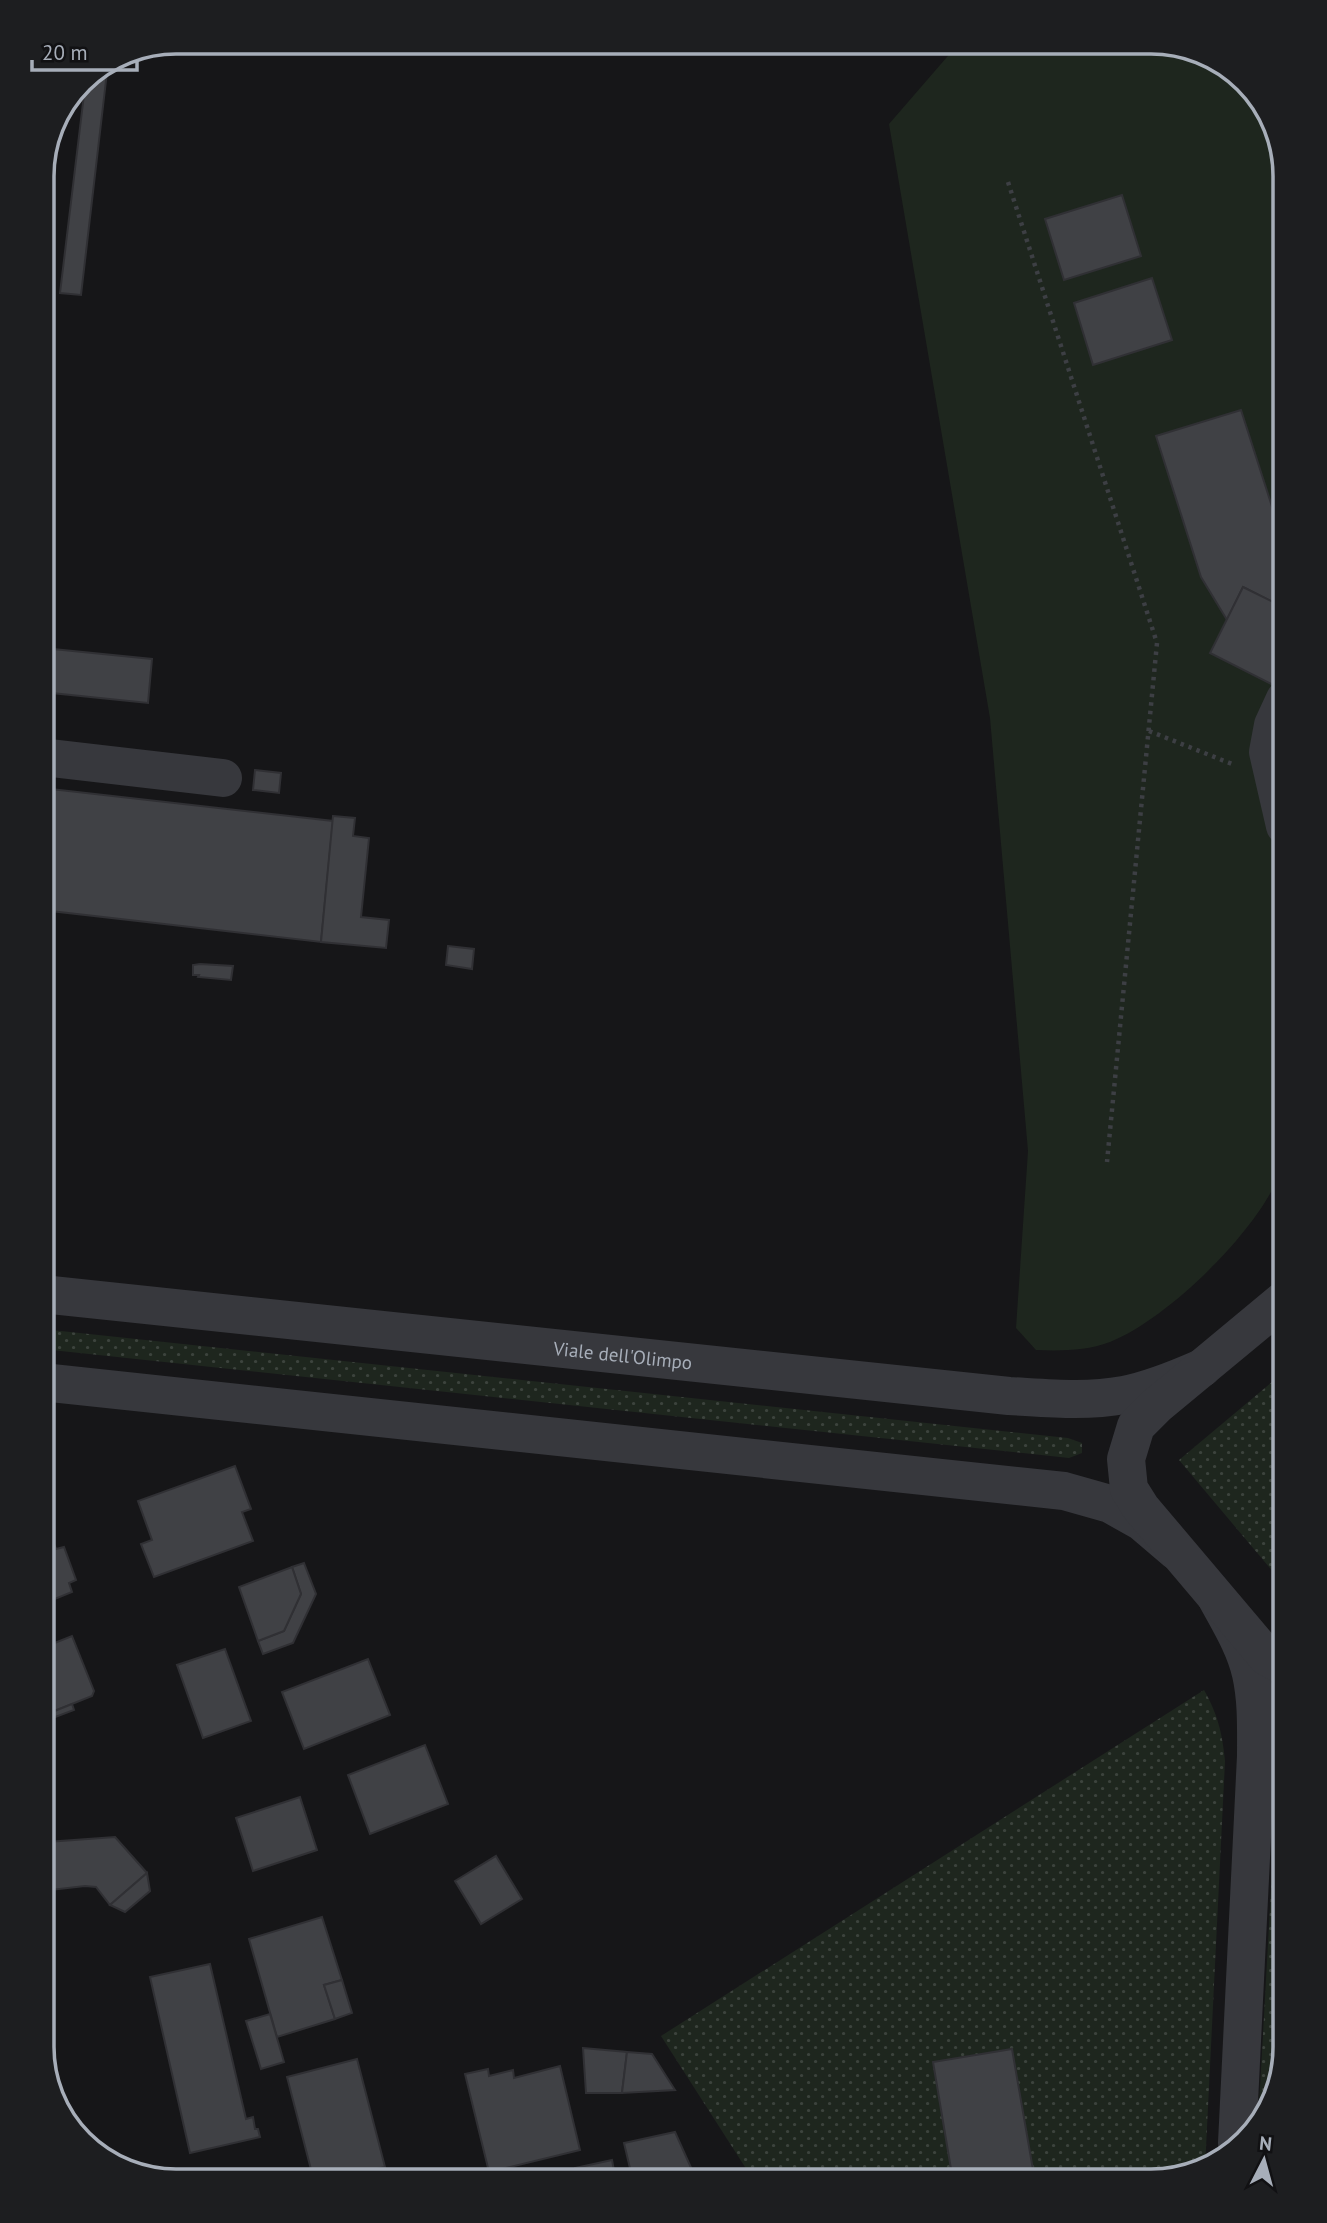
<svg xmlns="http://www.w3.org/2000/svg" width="1327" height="2223" font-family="'PT Sans',sans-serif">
	<defs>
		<pattern id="grass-dots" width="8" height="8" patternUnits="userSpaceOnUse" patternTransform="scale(1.75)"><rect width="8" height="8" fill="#1e261e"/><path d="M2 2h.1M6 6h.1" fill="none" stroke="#3c433d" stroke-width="1.8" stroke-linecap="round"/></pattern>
	</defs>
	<rect width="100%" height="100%" fill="#161618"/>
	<!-- grass -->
	<g fill="url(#grass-dots)">
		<path d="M42,1329L1068,1438L1082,1443V1453L1069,1458L42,1349Z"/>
		<path d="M1285,1371V1586L1179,1460Z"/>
		<path d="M1204,1690C1218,1715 1222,1733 1225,1761L1205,2168L1151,2181H754L661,2036Z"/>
		<path d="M1275,1817L1285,1818V2047L1263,2121L1258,2125Z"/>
	</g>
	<!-- garden -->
	<path fill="#1e261e" d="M960,42H1160L1226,65L1271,117L1285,176V1144C1281,1159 1279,1177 1272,1190C1244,1243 1165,1320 1110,1342C1086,1351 1060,1351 1036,1350L1016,1328L1028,1151L990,718L889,124Z"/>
	<!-- building -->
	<g fill="#404145" stroke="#303034" stroke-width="2">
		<path d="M97,71L107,72L81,295L60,293L86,78Z"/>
		<path d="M1122,195L1141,256L1064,280L1045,219Z"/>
		<path d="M1152,278L1172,340L1093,365L1074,303Z"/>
		<path d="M1241,410L1285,547V608L1243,587L1227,620L1201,577L1156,436Z"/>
		<path d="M1243,587L1285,608V691L1210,653Z"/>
		<path d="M53,649L152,659L148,703L42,692V659L52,660Z"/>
		<path d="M255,770L281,773L279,793L253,790Z"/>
		<path d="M42,788L333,821L321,942L42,910Z"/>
		<path d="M333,816L355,818L353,836L369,838L361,917L389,920L386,948L321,942Z"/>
		<path d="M448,946L474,949L472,969L446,965Z"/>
		<path d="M200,964L233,966L231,980L198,977L199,975H193V965Z"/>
		<path d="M235,1466L251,1509L242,1512L253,1541L154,1577L141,1544L152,1540L138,1501Z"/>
		<path d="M53,1541L56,1549L64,1547L76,1580L69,1583L72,1592L50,1601L42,1579V1546Z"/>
		<path d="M304,1563L316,1594L293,1643L263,1654L258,1641L284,1631L301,1594L292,1567Z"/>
		<path d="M292,1567L301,1594L284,1631L258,1641L239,1587Z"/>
		<path d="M42,1579L50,1601L42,1604Z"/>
		<path d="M72,1636L94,1691L92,1696L42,1716V1648Z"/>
		<path d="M225,1649L251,1721L203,1738L177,1665Z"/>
		<path d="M368,1659L390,1715L304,1749L282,1692Z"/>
		<path d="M72,1704L74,1710L42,1722V1716Z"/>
		<path d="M425,1745L448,1804L370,1834L348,1775Z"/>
		<path d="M300,1797L317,1850L253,1871L236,1818Z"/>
		<path d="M115,1837L147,1873L110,1905L96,1887L85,1886L51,1890L47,1842Z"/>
		<path d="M496,1856L522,1899L481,1924L455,1881Z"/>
		<path d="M147,1873L150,1891L125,1912L110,1905Z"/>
		<path d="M322,1917L342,1980L324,1985L335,2019L277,2037L249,1939Z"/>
		<path d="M210,1964L246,2119L253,2117L255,2129H258L260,2137L190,2153L150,1977Z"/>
		<path d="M342,1980L352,2013L335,2019L324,1985Z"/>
		<path d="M270,2014L284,2062L261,2069L246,2021Z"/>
		<path d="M583,2048L627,2052L622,2093H586Z"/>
		<path d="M1012,2049L1035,2181H953L933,2062Z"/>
		<path d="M627,2052L652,2054L675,2090L622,2093Z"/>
		<path d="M357,2059L385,2167L332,2181H314L287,2077Z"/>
		<path d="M560,2066L580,2150L489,2172L465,2074L488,2069L489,2076L513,2070L514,2078Z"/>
		<path d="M675,2132L697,2181H633L624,2143Z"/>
		<path d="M612,2160L616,2181H577L575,2168Z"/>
	</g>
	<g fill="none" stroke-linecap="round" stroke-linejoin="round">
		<!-- path -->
		<g stroke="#3d3f44" stroke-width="4.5" stroke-dasharray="3.5 5" stroke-linecap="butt">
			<path d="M1008,182L1157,643L1107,1162"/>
			<path d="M1149,731L1232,764"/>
		</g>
		<!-- minor -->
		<g stroke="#37383d" stroke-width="38">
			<path d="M42,757L223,778"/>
			<path d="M1285,826L1268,752L1273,725L1285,699"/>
			<path id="s1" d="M42,1294L1009,1396C1047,1398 1086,1402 1124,1395C1150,1390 1177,1379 1202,1368"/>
			<path d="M42,1382L1064,1491L1110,1504L1142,1522L1176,1551"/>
			<path d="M1217,1599C1230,1623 1245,1647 1251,1674C1257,1701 1256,1728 1256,1756L1237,2143"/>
			<path d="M1285,1667L1267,1657L1141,1508L1129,1489L1126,1459L1136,1426L1156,1406L1285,1299"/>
		</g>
	</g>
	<g text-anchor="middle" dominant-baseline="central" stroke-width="5" stroke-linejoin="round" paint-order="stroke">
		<!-- street labels -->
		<g font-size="19" fill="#a7aeb9" stroke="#111113">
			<text stroke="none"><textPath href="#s1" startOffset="584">Viale dell'Olimpo</textPath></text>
		</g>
	</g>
	<!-- crop -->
	<path d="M0 0H1327V2223H0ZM176 54H1151A122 122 0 0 1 1273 176V2047A122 122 0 0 1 1151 2169H176A122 122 0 0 1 54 2047V176A122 122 0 0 1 176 54Z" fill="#1d1e20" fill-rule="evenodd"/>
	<path fill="none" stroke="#a7aeb9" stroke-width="3.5" d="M176 54H1151A122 122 0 0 1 1273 176V2047A122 122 0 0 1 1151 2169H176A122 122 0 0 1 54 2047V176A122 122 0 0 1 176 54Z"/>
	<!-- north arrow -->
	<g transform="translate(1264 2160) rotate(6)" stroke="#111113" stroke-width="5" paint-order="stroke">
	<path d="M0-5L12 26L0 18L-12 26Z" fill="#a7aeb9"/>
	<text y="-10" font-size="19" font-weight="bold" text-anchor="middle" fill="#a7aeb9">N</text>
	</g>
	<!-- scale -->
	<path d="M32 60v10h105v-10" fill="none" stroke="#a7aeb9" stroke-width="3.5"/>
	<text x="42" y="60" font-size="21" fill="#a7aeb9" stroke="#111113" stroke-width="5" paint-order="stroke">20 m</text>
</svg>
